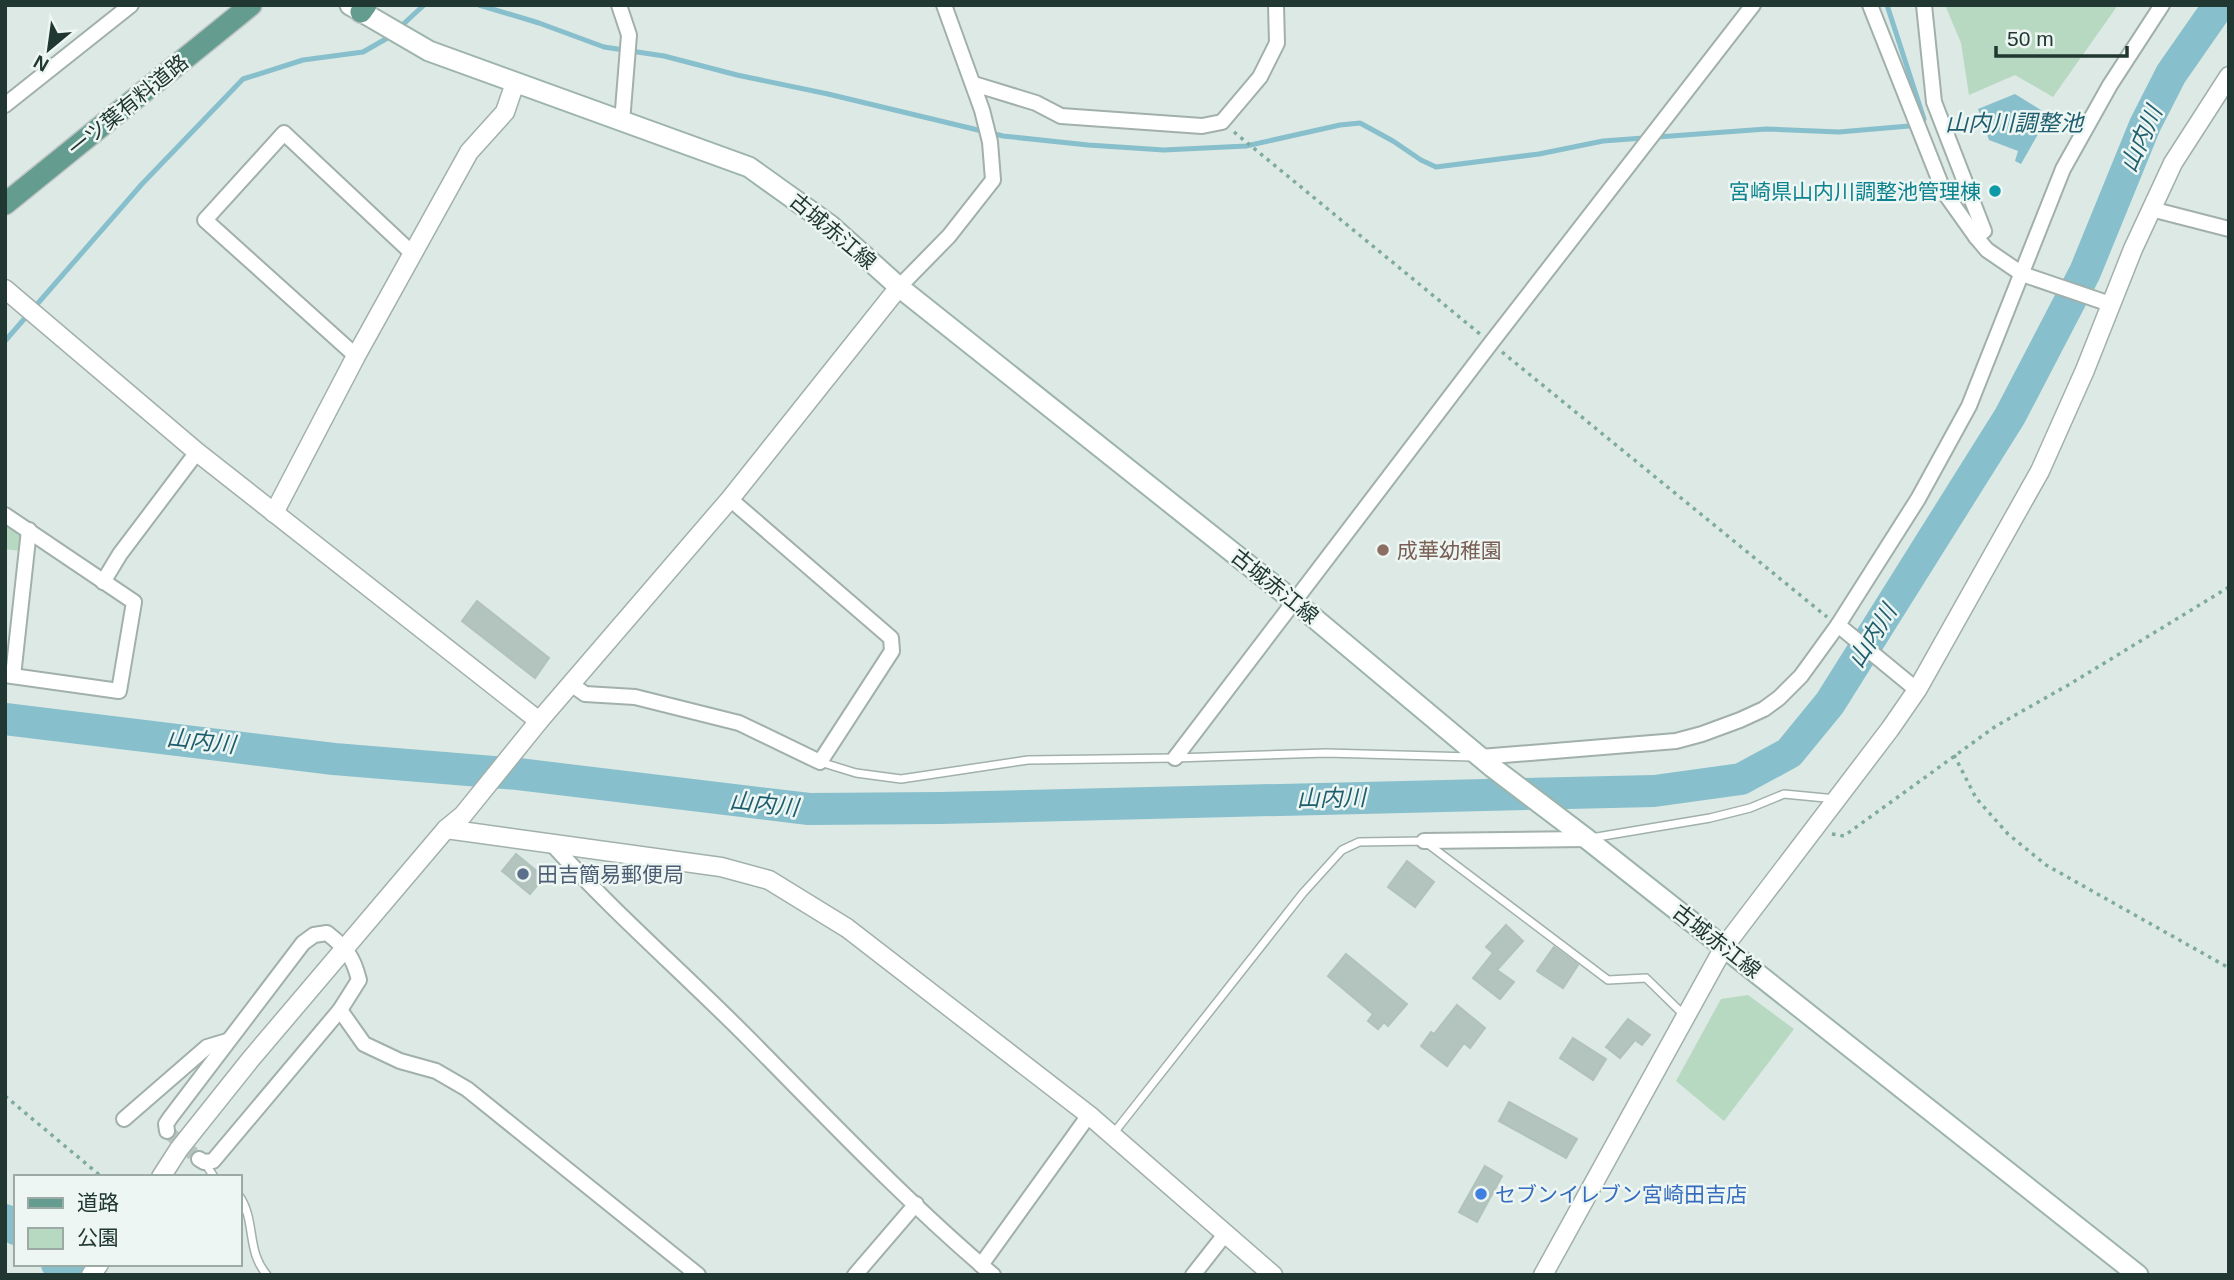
<svg xmlns="http://www.w3.org/2000/svg" width="2234" height="1280" font-family="Arial,'Noto Sans JP',sans-serif">
	<rect width="100%" height="100%" fill="#dde9e4"/>
	<!-- green -->
	<g fill="#b7d9c1">
		<path d="M1945,5H2118L2053,97L2015,75L1969,95L1961,43Z"/>
		<path d="M5,521L22,532L21,551L5,549Z"/>
		<path d="M1748,995L1794,1029L1724,1121L1676,1081L1721,999Z"/>
	</g>
	<!-- water -->
	<path fill="#87bfcc" d="M2015,94L2049,115L2021,164L2015,161L2018,151L1989,140L1978,109Z"/>
	<g fill="none" stroke-linecap="round" stroke-linejoin="round">
		<!-- stream -->
		<g stroke="#87bfcc" stroke-width="5">
			<path d="M479,5L539,23L604,47L664,56L737,75L828,94L1003,136L1088,145L1164,150L1246,146L1340,125L1360,123L1393,141L1421,160L1436,167L1539,154L1603,141L1766,129L1839,132L1909,126L1923,122L1924,119L1887,5"/>
			<path d="M398,29L424,5"/>
			<path d="M5,341L142,184L243,79L303,60L363,52L391,36"/>
		</g>
		<!-- river -->
		<g stroke="#87bfcc" stroke-width="32">
			<path d="M5,719L334,759L518,774L809,809L940,808L1654,791L1741,779L1789,753L1830,703L2010,416L2085,272L2145,125L2171,74L2219,5"/>
			<path d="M5,1220L16,1229"/>
			<path d="M57,1264L69,1275"/>
		</g>
	</g>
	<!-- building -->
	<g fill="#b3c3bd" stroke="#b0c2bb" stroke-width="2">
		<path d="M477,601L549,658L535,678L462,621Z"/>
		<path d="M516,854L544,877L530,894L502,871Z"/>
		<path d="M1407,861L1434,882L1415,907L1388,887Z"/>
		<path d="M1506,925L1523,941L1497,970L1514,982L1500,999L1473,978L1493,953L1486,947Z"/>
		<path d="M1554,947L1578,965L1563,988L1537,971Z"/>
		<path d="M1346,954L1407,1004L1388,1026L1384,1022L1378,1029L1368,1021L1373,1014L1328,976Z"/>
		<path d="M1457,1005L1485,1028L1470,1048L1464,1043L1447,1066L1421,1046L1431,1032L1434,1034Z"/>
		<path d="M1628,1019L1650,1035L1642,1045L1635,1040L1620,1058L1606,1047Z"/>
		<path d="M1573,1038L1606,1059L1593,1080L1560,1058Z"/>
		<path d="M1509,1102L1577,1139L1566,1158L1499,1121Z"/>
		<path d="M1485,1166L1502,1176L1477,1222L1459,1212Z"/>
	</g>
	<g fill="none" stroke-linecap="round" stroke-linejoin="round">
		<!-- minor-tunnel -->
		<path stroke="#b7c5c0" stroke-width="14" stroke-dasharray="14 7" stroke-linecap="butt" d="M167,1131L199,1159"/>
		<!-- service casing -->
		<g stroke="#a1b0ab" stroke-width="10">
			<g id="service">
				<path d="M820,762L856,773L901,779L1028,760L1175,758L1326,753L1472,757"/>
				<path d="M1591,838L1710,818L1750,808L1784,794L1836,799"/>
				<path d="M1113,1134L1303,893L1342,850L1359,842L1424,841L1608,980L1646,978L1684,1015"/>
				<path d="M205,1163L214,1177"/>
				<path d="M240,1197C256,1221 246,1251 267,1275"/>
			</g>
		</g>
		<!-- minor casing -->
		<g stroke="#a1b0ab" stroke-width="18">
			<g id="minor">
				<path d="M619,5L629,35L622,122"/>
				<path d="M1870,5L1944,192L1976,237L1987,250L2022,274L2110,304"/>
				<path d="M1924,5L1934,102L1984,231L1976,237"/>
				<path d="M974,84L1036,103L1061,116L1202,126L1222,122L1260,77L1277,43L1276,5"/>
				<path d="M5,105L131,5"/>
				<path d="M2151,209L2229,229"/>
				<path d="M899,287L949,236L993,180L990,142L982,110L944,5"/>
				<path d="M356,356L205,220L284,133L413,254"/>
				<path d="M5,515L134,602L119,691L5,675"/>
				<path d="M103,582L120,554L197,452"/>
				<path d="M1838,625L1917,690"/>
				<path d="M13,676L29,530"/>
				<path d="M571,684L585,694L635,697L739,723L820,762L892,651L891,638L730,499"/>
				<path d="M1480,757L1676,741L1702,734L1740,720L1764,709L1779,698L1801,676L1838,625L1918,499L1969,406L2063,169L2110,85L2162,5"/>
				<path d="M1175,758L1491,343L1753,5"/>
				<path d="M1424,841L1587,839"/>
				<path d="M552,844C615,914 686,975 752,1042C831,1122 908,1203 993,1275"/>
				<path d="M340,1010L364,1044L400,1061L436,1071L467,1089L698,1275"/>
				<path d="M124,1119L207,1047L227,1041"/>
				<path d="M167,1131L166,1124L170,1118L303,943L314,935L327,933C346,948 353,956 359,980L340,1010L213,1161L204,1162L199,1159"/>
				<path d="M981,1265L1089,1115"/>
				<path d="M855,1275L916,1204"/>
				<path d="M1193,1275L1226,1233"/>
			</g>
		</g>
		<!-- tertiary casing -->
		<g stroke="#a1b0ab" stroke-width="21">
			<g id="tertiary">
				<path d="M5,289L197,452L539,721"/>
				<path d="M274,513L356,356L469,152L505,112L515,83"/>
				<path d="M446,829L721,867L769,880L847,928L1089,1115L1273,1275"/>
				<path d="M161,1177L179,1149L250,1060L446,829L463,815L539,721L730,499L899,287"/>
				<path d="M91,1275L99,1264"/>
				<path d="M1543,1275L1724,947L1890,729L1917,690L2040,471L2085,370L2133,249L2173,163L2229,76"/>
			</g>
		</g>
		<!-- secondary casing -->
		<g stroke="#9db4ac" stroke-width="23">
			<path id="secondary" d="M350,5L429,51L749,167L830,225L899,287L1295,602L1492,767L1587,839L2138,1275"/>
		</g>
		<!-- primary casing -->
		<g stroke="#bcc3c2" stroke-width="24">
			<g id="primary">
				<path d="M361,12L366,5"/>
				<path d="M5,204L251,5"/>
			</g>
		</g>
		<!-- path -->
		<g stroke="#7fab9f" stroke-width="3.5" stroke-dasharray="3.5 5" stroke-linecap="butt">
			<path d="M1234,132L1480,334"/>
			<path d="M1502,352L1827,617"/>
			<path d="M1954,755L1976,798L2008,834L2046,865L2229,968"/>
			<path d="M1832,834L1844,836L1996,726L2070,684L2229,587"/>
			<path d="M5,1096L102,1177"/>
		</g>
		<!-- service -->
		<use href="#service" stroke="#fff" stroke-width="7"/>
		<!-- minor -->
		<use href="#minor" stroke="#fff" stroke-width="14"/>
		<!-- tertiary -->
		<use href="#tertiary" stroke="#fff" stroke-width="18"/>
		<!-- secondary -->
		<use href="#secondary" stroke="#fff" stroke-width="19"/>
		<!-- primary -->
		<use href="#primary" stroke="#649c90" stroke-width="21"/>
	</g>
	<!-- markers -->
	<circle fill="#0f9aa8" stroke="#edf6f2" stroke-width="2.5" cx="1995" cy="191" r="7"/>
	<circle fill="#8d6e63" stroke="#edf6f2" stroke-width="2.5" cx="1383" cy="550" r="7"/>
	<circle fill="#5c6f8a" stroke="#edf6f2" stroke-width="2.5" cx="523" cy="874" r="7"/>
	<circle fill="#3f7fe0" stroke="#edf6f2" stroke-width="2.5" cx="1481" cy="1194" r="7"/>
	<g text-anchor="middle" dominant-baseline="central" stroke-width="5" stroke-linejoin="round" paint-order="stroke">
		<!-- street labels -->
		<g font-size="21" fill="#203732" stroke="#edf6f2">
			<text transform="translate(128 105) rotate(-39)">一ツ葉有料道路</text>
			<text transform="translate(833 231) rotate(40)">古城赤江線</text>
			<text transform="translate(1275 586) rotate(39)">古城赤江線</text>
			<text transform="translate(1717 941) rotate(38)">古城赤江線</text>
		</g>
		<!-- culture labels -->
		<g font-size="21" fill="#0d838f" stroke="#edf6f2" text-anchor="end">
			<text x="1981" y="191">宮崎県山内川調整池管理棟</text>
		</g>
		<!-- education labels -->
		<g font-size="21" fill="#785e54" stroke="#edf6f2" text-anchor="start">
			<text x="1397" y="550">成華幼稚園</text>
		</g>
		<!-- service labels -->
		<g font-size="21" fill="#4e5e75" stroke="#edf6f2" text-anchor="start">
			<text x="537" y="874">田吉簡易郵便局</text>
		</g>
		<!-- shop labels -->
		<g font-size="21" fill="#366cbe" stroke="#edf6f2" text-anchor="start">
			<text x="1495" y="1194">セブンイレブン宮崎田吉店</text>
		</g>
		<!-- water labels -->
		<g font-size="23" font-style="italic" fill="#1e5e6f" stroke="#edf6f2">
			<text x="2014" y="123">山内川調整池</text>
			<text transform="translate(2141 139) rotate(-66)">山内川</text>
			<text transform="translate(1872 636) rotate(-58)">山内川</text>
			<text transform="translate(201 741) rotate(6)">山内川</text>
			<text transform="translate(1331 798) rotate(-1)">山内川</text>
			<text transform="translate(764 804) rotate(6)">山内川</text>
		</g>
	</g>
	<!-- border -->
	<rect width="2234" height="1280" fill="none" stroke="#203732" stroke-width="14"/>
	<!-- legend -->
	<rect x="14" y="1175" width="228" height="91" fill="#edf6f2" stroke="#9baaa5" stroke-width="2"/>
	<rect x="28" y="1198" width="35" height="10" fill="#649c90" stroke="#9baaa5" stroke-width="2"/>
	<text x="77" y="1210" font-size="21" fill="#203732">道路</text>
	<rect x="28" y="1228" width="35" height="21" fill="#b7d9c1" stroke="#9baaa5" stroke-width="2"/>
	<text x="77" y="1245" font-size="21" fill="#203732">公園</text>
	<!-- north arrow -->
	<g transform="translate(49 49) rotate(209)" stroke="#edf6f2" stroke-width="5" paint-order="stroke">
	<path d="M0-5L12 26L0 18L-12 26Z" fill="#203732"/>
	<text y="-10" font-size="19" font-weight="bold" text-anchor="middle" fill="#203732">N</text>
	</g>
	<!-- scale -->
	<path d="M1996 46v10h131v-10" fill="none" stroke="#203732" stroke-width="3.5"/>
	<text x="2007" y="46" font-size="21" fill="#203732" stroke="#edf6f2" stroke-width="5" paint-order="stroke">50 m</text>
</svg>
